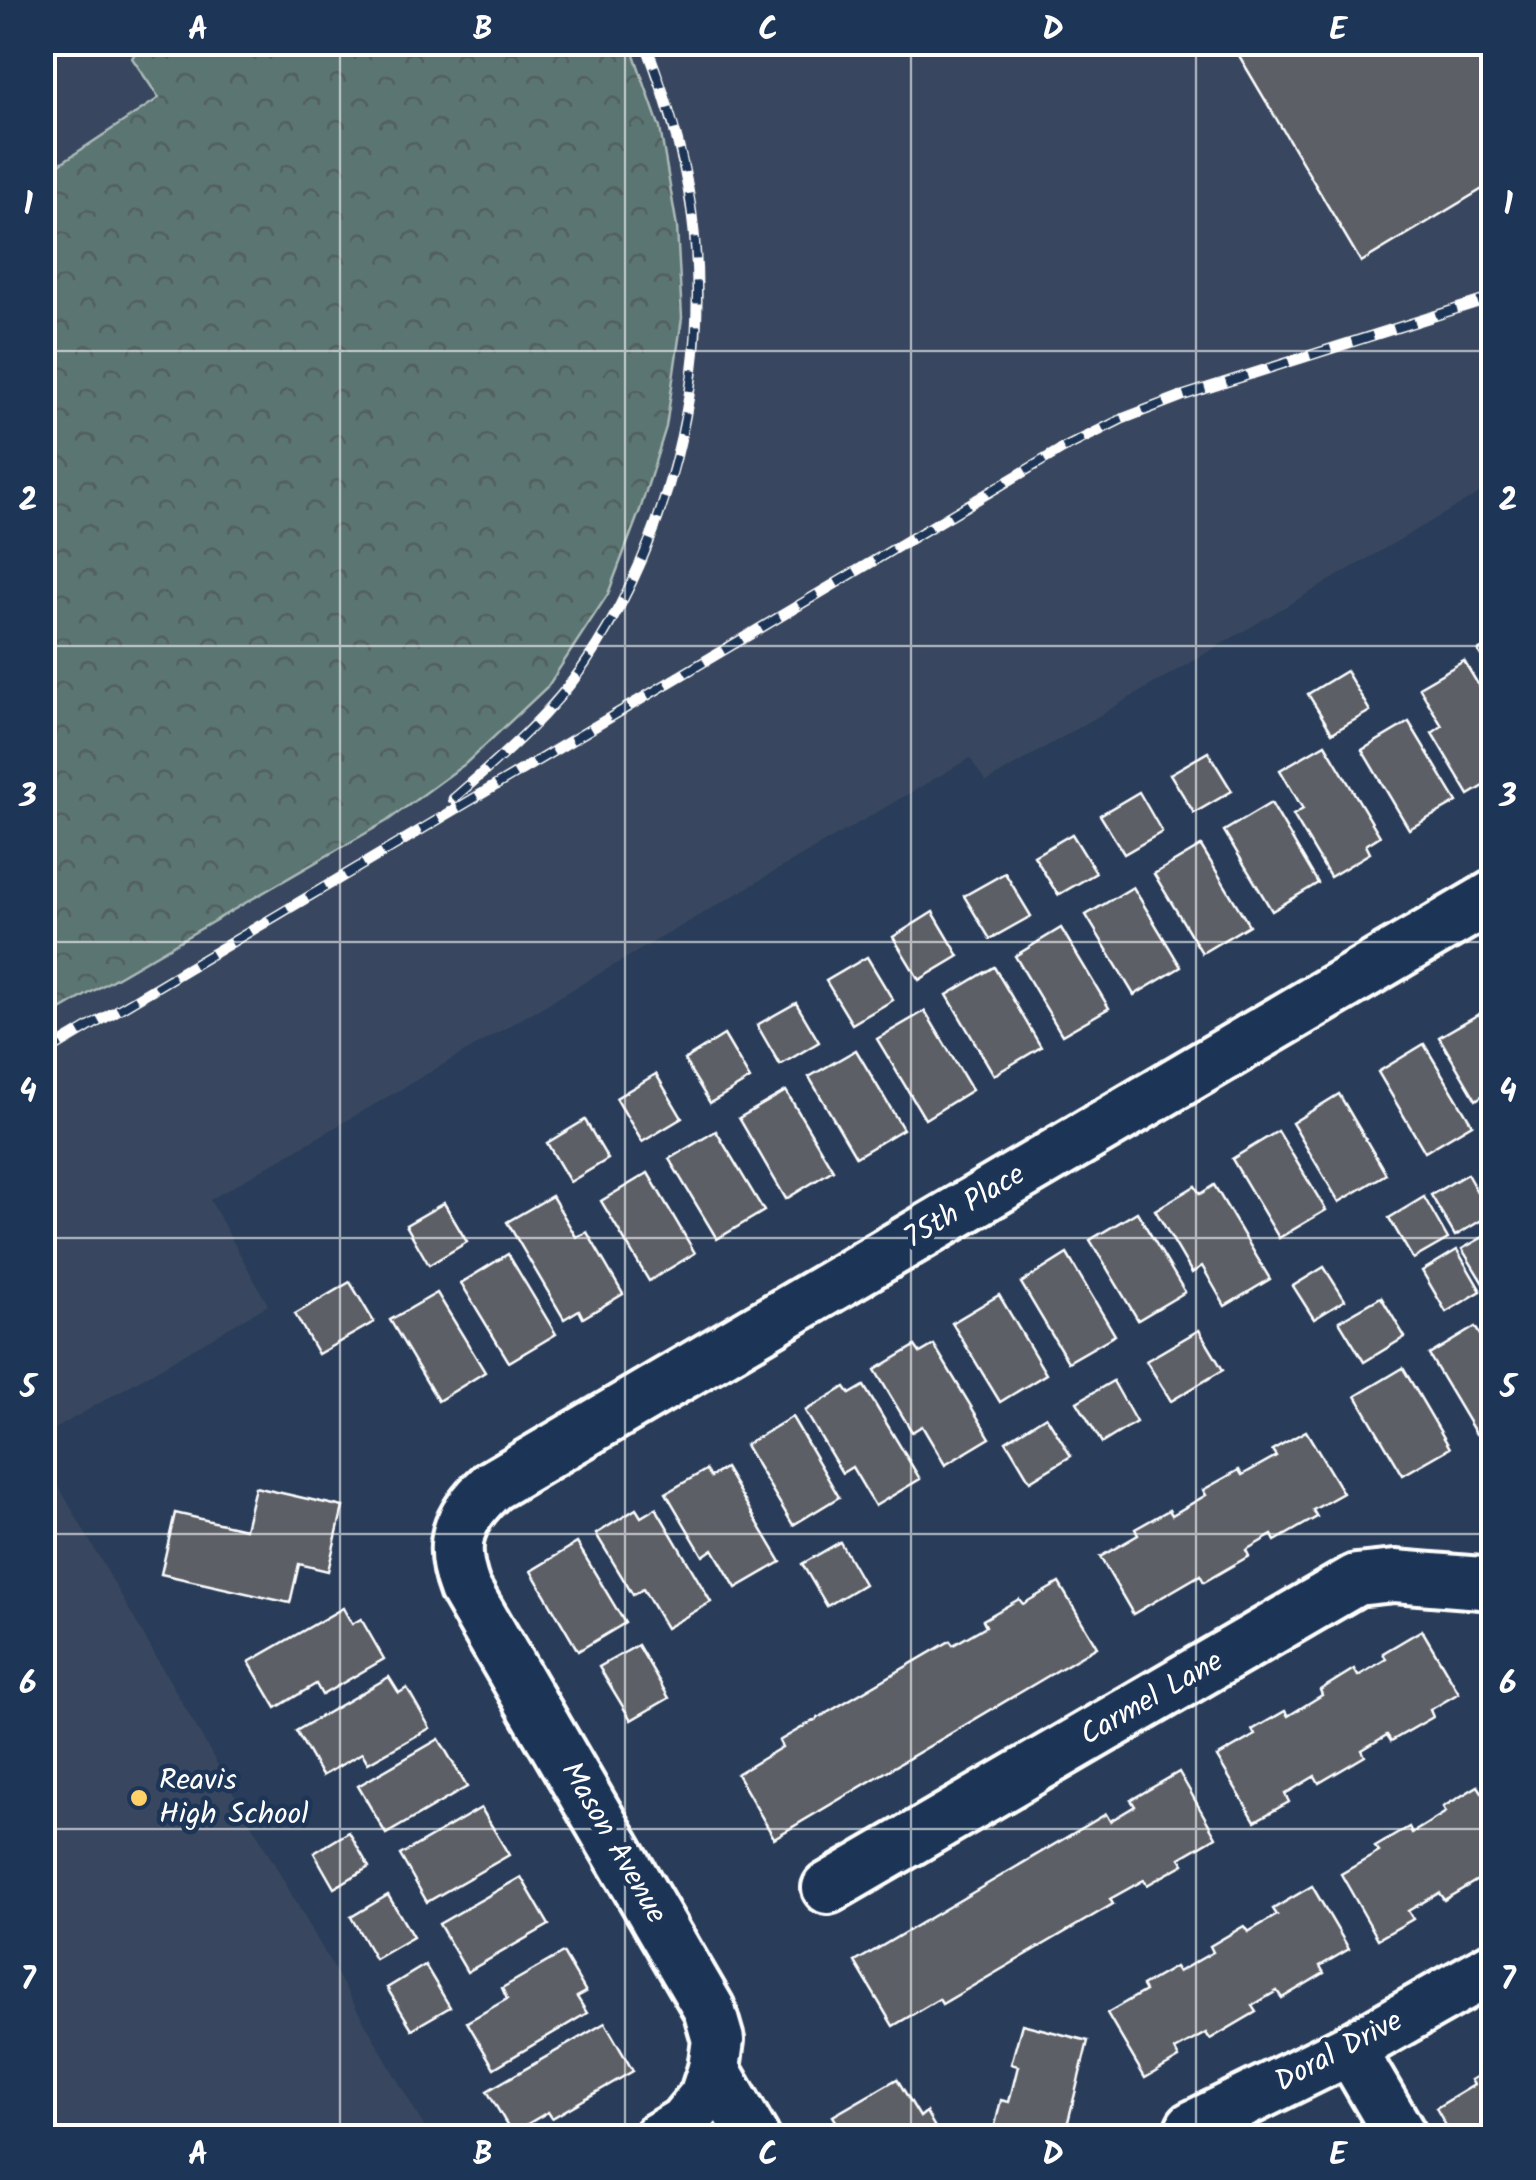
<svg xmlns="http://www.w3.org/2000/svg" width="1536" height="2180" font-family="Kalam,sans-serif">
	<defs>
		<pattern id="forest-crowns" width="20" height="18" patternUnits="userSpaceOnUse" patternTransform="scale(2.5)"><rect width="20" height="18" fill="#5a7572"/><path d="M2 6a3 3 0 1 1 6 0M12 15a3 3 0 1 1 6 0" fill="none" stroke="#525e5d"/></pattern>
	</defs>
	<rect width="100%" height="100%" fill="#293d5a"/>
	<filter id="ink" filterUnits="userSpaceOnUse"><feTurbulence type="fractalNoise" baseFrequency=".01" numOctaves="2"/><feDisplacementMap in="SourceGraphic" scale="20" xChannelSelector="R" yChannelSelector="G"/><feConvolveMatrix kernelMatrix="1 2 1 2 8 2 1 2 1" color-interpolation-filters="sRGB"/></filter>
	<g filter="url(#ink)">
		<!-- built -->
		<g fill="#38475e">
			<path d="M43,43H1493V485L986,782L970,758L210,1200L268,1305L48,1433L43,1445Z"/>
			<path d="M42,1459H43L430,2137H43Z"/>
		</g>
		<!-- forest -->
		<path fill="url(#forest-crowns)" stroke="#acbab8" stroke-width="2.5" d="M142,42L630,43L660,128L677,227L682,318L666,427L640,510L608,594L548,686L465,764L387,821L43,1020V175L159,98L132,58Z"/>
		<!-- building -->
		<g fill="#5b5f66" stroke="#fff" stroke-width="2.5">
			<path d="M1231,42H1494V182L1361,262Z"/>
			<path d="M1494,642V677L1478,651Z"/>
			<path d="M1464,661L1494,711V780L1469,795L1432,733L1442,726L1419,687Z"/>
			<path d="M1346,671L1370,711L1332,733L1308,694Z"/>
			<path d="M1409,722L1457,802L1409,829L1362,750Z"/>
			<path d="M1325,744L1380,836L1366,845L1370,853L1330,877L1293,815L1303,809L1280,770Z"/>
			<path d="M1208,752L1232,791L1194,813L1170,774Z"/>
			<path d="M1139,792L1162,832L1124,854L1100,815Z"/>
			<path d="M1271,803L1318,883L1272,911L1224,831Z"/>
			<path d="M1072,834L1096,873L1058,895L1034,856Z"/>
			<path d="M1201,846L1249,925L1202,953L1154,874Z"/>
			<path d="M1005,873L1031,916L990,939L964,896Z"/>
			<path d="M1133,887L1181,967L1134,995L1086,915Z"/>
			<path d="M933,912L959,956L919,980L893,937Z"/>
			<path d="M1061,928L1109,1008L1062,1035L1015,956Z"/>
			<path d="M867,957L893,1000L852,1024L826,981Z"/>
			<path d="M994,967L1041,1047L994,1075L947,995Z"/>
			<path d="M796,1003L819,1042L780,1065L757,1025Z"/>
			<path d="M925,1011L972,1090L925,1119L877,1039Z"/>
			<path d="M1479,1014L1484,1021L1494,1015V1106L1486,1093L1476,1100L1439,1037Z"/>
			<path d="M724,1035L750,1079L710,1103L684,1060Z"/>
			<path d="M1424,1044L1472,1124L1425,1152L1378,1072Z"/>
			<path d="M856,1050L903,1129L856,1157L809,1077Z"/>
			<path d="M656,1074L682,1118L642,1142L616,1098Z"/>
			<path d="M786,1091L833,1170L786,1199L739,1118Z"/>
			<path d="M1339,1094L1386,1174L1339,1202L1292,1123Z"/>
			<path d="M585,1120L608,1159L570,1182L547,1143Z"/>
			<path d="M716,1131L764,1211L717,1239L669,1159Z"/>
			<path d="M1278,1131L1326,1210L1279,1238L1232,1159Z"/>
			<path d="M648,1173L695,1253L649,1281L601,1201Z"/>
			<path d="M1467,1174L1490,1215L1455,1236L1431,1195Z"/>
			<path d="M1214,1185L1270,1279L1225,1306L1202,1266L1192,1273L1155,1210L1195,1186L1200,1194Z"/>
			<path d="M552,1196L576,1237L587,1232L623,1294L583,1318L579,1310L564,1319L507,1222Z"/>
			<path d="M1424,1197L1448,1239L1413,1259L1389,1218Z"/>
			<path d="M444,1203L467,1242L429,1265L406,1225Z"/>
			<path d="M1137,1212L1185,1292L1138,1320L1090,1240Z"/>
			<path d="M1494,1231V1286L1487,1290L1462,1249Z"/>
			<path d="M1457,1250L1481,1291L1446,1312L1422,1271Z"/>
			<path d="M508,1254L556,1334L509,1362L461,1283Z"/>
			<path d="M1067,1254L1115,1335L1068,1362L1021,1283Z"/>
			<path d="M1324,1267L1345,1300L1314,1319L1293,1286Z"/>
			<path d="M350,1282L374,1322L318,1354L295,1314Z"/>
			<path d="M437,1293L485,1372L438,1401L390,1320Z"/>
			<path d="M999,1295L1046,1374L1000,1402L952,1323Z"/>
			<path d="M1381,1297L1405,1337L1364,1362L1339,1321Z"/>
			<path d="M1475,1327L1494,1357V1424L1476,1434L1429,1355Z"/>
			<path d="M1199,1330L1223,1370L1171,1401L1146,1361Z"/>
			<path d="M934,1345L990,1438L945,1465L922,1426L912,1432L875,1370L915,1346L920,1353Z"/>
			<path d="M1403,1368L1450,1448L1403,1475L1356,1396Z"/>
			<path d="M1113,1381L1136,1422L1102,1443L1077,1402Z"/>
			<path d="M864,1386L920,1479L875,1506L852,1467L842,1473L805,1411L845,1387L850,1394Z"/>
			<path d="M1046,1416L1071,1456L1030,1481L1006,1441Z"/>
			<path d="M792,1417L839,1497L793,1525L745,1445Z"/>
			<path d="M1306,1431L1343,1493L1313,1510L1317,1517L1275,1541L1272,1535L1246,1550L1249,1556L1204,1582L1200,1575L1133,1614L1100,1557L1138,1535L1135,1529L1169,1510L1172,1515L1206,1495L1203,1490L1239,1470L1242,1475L1276,1456L1272,1450Z"/>
			<path d="M725,1468L781,1562L736,1588L713,1549L703,1556L666,1493L706,1470L711,1477Z"/>
			<path d="M255,1487L343,1507L328,1571L299,1564L290,1603L161,1574L175,1513L245,1529Z"/>
			<path d="M656,1508L711,1602L666,1628L643,1589L633,1595L596,1534L636,1509L641,1517Z"/>
			<path d="M840,1542L864,1584L827,1606L802,1564Z"/>
			<path d="M577,1543L625,1623L578,1651L531,1571Z"/>
			<path d="M1059,1583L1097,1647L774,1838L737,1774L782,1747L779,1741L950,1641L953,1645L986,1626L983,1620L1019,1599L1023,1604Z"/>
			<path d="M343,1608L352,1624L361,1619L384,1659L322,1695L316,1684L276,1708L249,1662Z"/>
			<path d="M1422,1630L1459,1693L1430,1710L1433,1717L1391,1741L1387,1735L1362,1750L1365,1756L1319,1783L1315,1776L1285,1794L1289,1802L1255,1821L1217,1757L1255,1735L1252,1730L1285,1711L1288,1716L1322,1695L1320,1690L1354,1669L1358,1676L1386,1659L1383,1653Z"/>
			<path d="M638,1645L669,1698L631,1720L599,1667Z"/>
			<path d="M389,1677L399,1693L407,1688L430,1728L368,1763L362,1753L322,1776L296,1731Z"/>
			<path d="M439,1739L467,1787L386,1834L358,1786Z"/>
			<path d="M1179,1772L1216,1837L1180,1858L1184,1864L1147,1885L1144,1880L1110,1899L1113,1904L942,2004L939,1999L893,2026L855,1962L1106,1814L1110,1821L1135,1806L1131,1800Z"/>
			<path d="M1494,1785V1862L1485,1867L1489,1873L1444,1900L1439,1893L1408,1911L1413,1919L1378,1939L1341,1874L1379,1852L1375,1847L1409,1827L1412,1833L1446,1812L1443,1807L1478,1786L1482,1792Z"/>
			<path d="M481,1808L509,1855L427,1902L400,1855Z"/>
			<path d="M349,1832L369,1867L334,1888L314,1853Z"/>
			<path d="M521,1877L549,1925L467,1972L439,1924Z"/>
			<path d="M1312,1886L1349,1949L1320,1966L1324,1973L1282,1998L1277,1991L1252,2006L1256,2012L1210,2039L1206,2033L1175,2050L1179,2058L1145,2078L1107,2013L1145,1991L1142,1986L1175,1967L1178,1972L1213,1952L1210,1946L1244,1926L1248,1932L1277,1915L1273,1909Z"/>
			<path d="M388,1895L413,1937L375,1959L351,1917Z"/>
			<path d="M563,1953L586,1992L577,1997L587,2013L494,2068L467,2022L507,1999L502,1988Z"/>
			<path d="M425,1965L450,2007L412,2029L387,1988Z"/>
			<path d="M605,2023L633,2071L552,2118L548,2112L512,2133L487,2091Z"/>
			<path d="M1022,2024L1088,2041L1064,2138H992L1001,2100L1009,2102L1018,2066L1011,2064Z"/>
			<path d="M1494,2067V2138H1453L1436,2108L1474,2085L1471,2080Z"/>
			<path d="M897,2079L920,2117L926,2112L941,2138H846L833,2116Z"/>
		</g>
		<g fill="none" stroke-linecap="round" stroke-linejoin="round">
			<!-- minor casing -->
			<g stroke="#fff" stroke-width="58">
				<g id="minor">
					<path d="M828,1888L1356,1580L1395,1576L1494,1584"/>
					<path d="M1350,2049L1402,2138"/>
					<path d="M714,2069L754,2138"/>
					<path d="M658,2138L683,2123L705,2096L714,2069L718,2040L709,2009L465,1589C448,1544 457,1518 492,1486L1494,896"/>
					<path d="M1187,2138L1192,2127L1350,2049L1494,1967"/>
				</g>
			</g>
			<!-- minor -->
			<use href="#minor" stroke="#1d3557" stroke-width="50"/>
			<!-- rail casing -->
			<g stroke="#fff" stroke-width="11">
				<g id="rail">
					<path d="M453,799C500,758 549,716 585,664C668,541 709,380 694,232C688,167 669,104 645,42"/>
					<path d="M42,1055L1062,449L1122,419L1182,396L1494,297"/>
				</g>
			</g>
			<!-- rail -->
			<use href="#rail" stroke="#1d3557" stroke-width="8" stroke-dasharray="22" stroke-linecap="butt"/>
		</g>
	</g>
	<!-- grid -->
	<path fill="none" stroke="#fff" stroke-width="2.5" stroke-opacity="0.55" d="M340,42V2138M625,42V2138M911,42V2138M1196,42V2138M42,351H1494M42,646H1494M42,942H1494M42,1238H1494M42,1534H1494M42,1829H1494"/>
	<!-- markers -->
	<circle fill="#ffd166" stroke="#1d3557" stroke-width="4" cx="139" cy="1798" r="10"/>
	<g text-anchor="middle" dominant-baseline="central" stroke-width="9" stroke-linejoin="round" paint-order="stroke">
		<!-- street labels -->
		<g font-size="30" fill="#fff" stroke="#1d3557">
			<text transform="translate(965 1207) rotate(-31)">75th Place</text>
			<text transform="translate(1152 1699) rotate(-30)">Carmel Lane</text>
			<text transform="translate(613 1843) rotate(60)">Mason Avenue</text>
			<text transform="translate(1339 2052) rotate(-28)">Doral Drive</text>
		</g>
		<!-- poi labels -->
		<g font-size="30" fill="#fff" stroke="#1d3557" text-anchor="start">
			<text x="159" y="1781">Reavis<tspan x="159" dy="34">High School</tspan></text>
		</g>
	</g>
	<!-- margin -->
	<rect width="1536" height="2180" fill="none" stroke="#1d3557" stroke-width="110"/>
	<rect x="55" y="55" width="1426" height="2070" fill="none" stroke="#fff" stroke-width="4"/>
	<g font-size="32" text-anchor="middle" font-weight="bold" fill="#fff">
		<text x="198" y="39">A</text>
		<text x="483" y="39">B</text>
		<text x="768" y="39">C</text>
		<text x="1053" y="39">D</text>
		<text x="1338" y="39">E</text>
		<text x="28" y="214">1</text>
		<text x="1508" y="214">1</text>
		<text x="28" y="510">2</text>
		<text x="1508" y="510">2</text>
		<text x="28" y="806">3</text>
		<text x="1508" y="806">3</text>
		<text x="28" y="1101">4</text>
		<text x="1508" y="1101">4</text>
		<text x="28" y="1397">5</text>
		<text x="1508" y="1397">5</text>
		<text x="28" y="1693">6</text>
		<text x="1508" y="1693">6</text>
		<text x="28" y="1989">7</text>
		<text x="1508" y="1989">7</text>
		<text x="198" y="2164">A</text>
		<text x="483" y="2164">B</text>
		<text x="768" y="2164">C</text>
		<text x="1053" y="2164">D</text>
		<text x="1338" y="2164">E</text>
	</g>
</svg>
